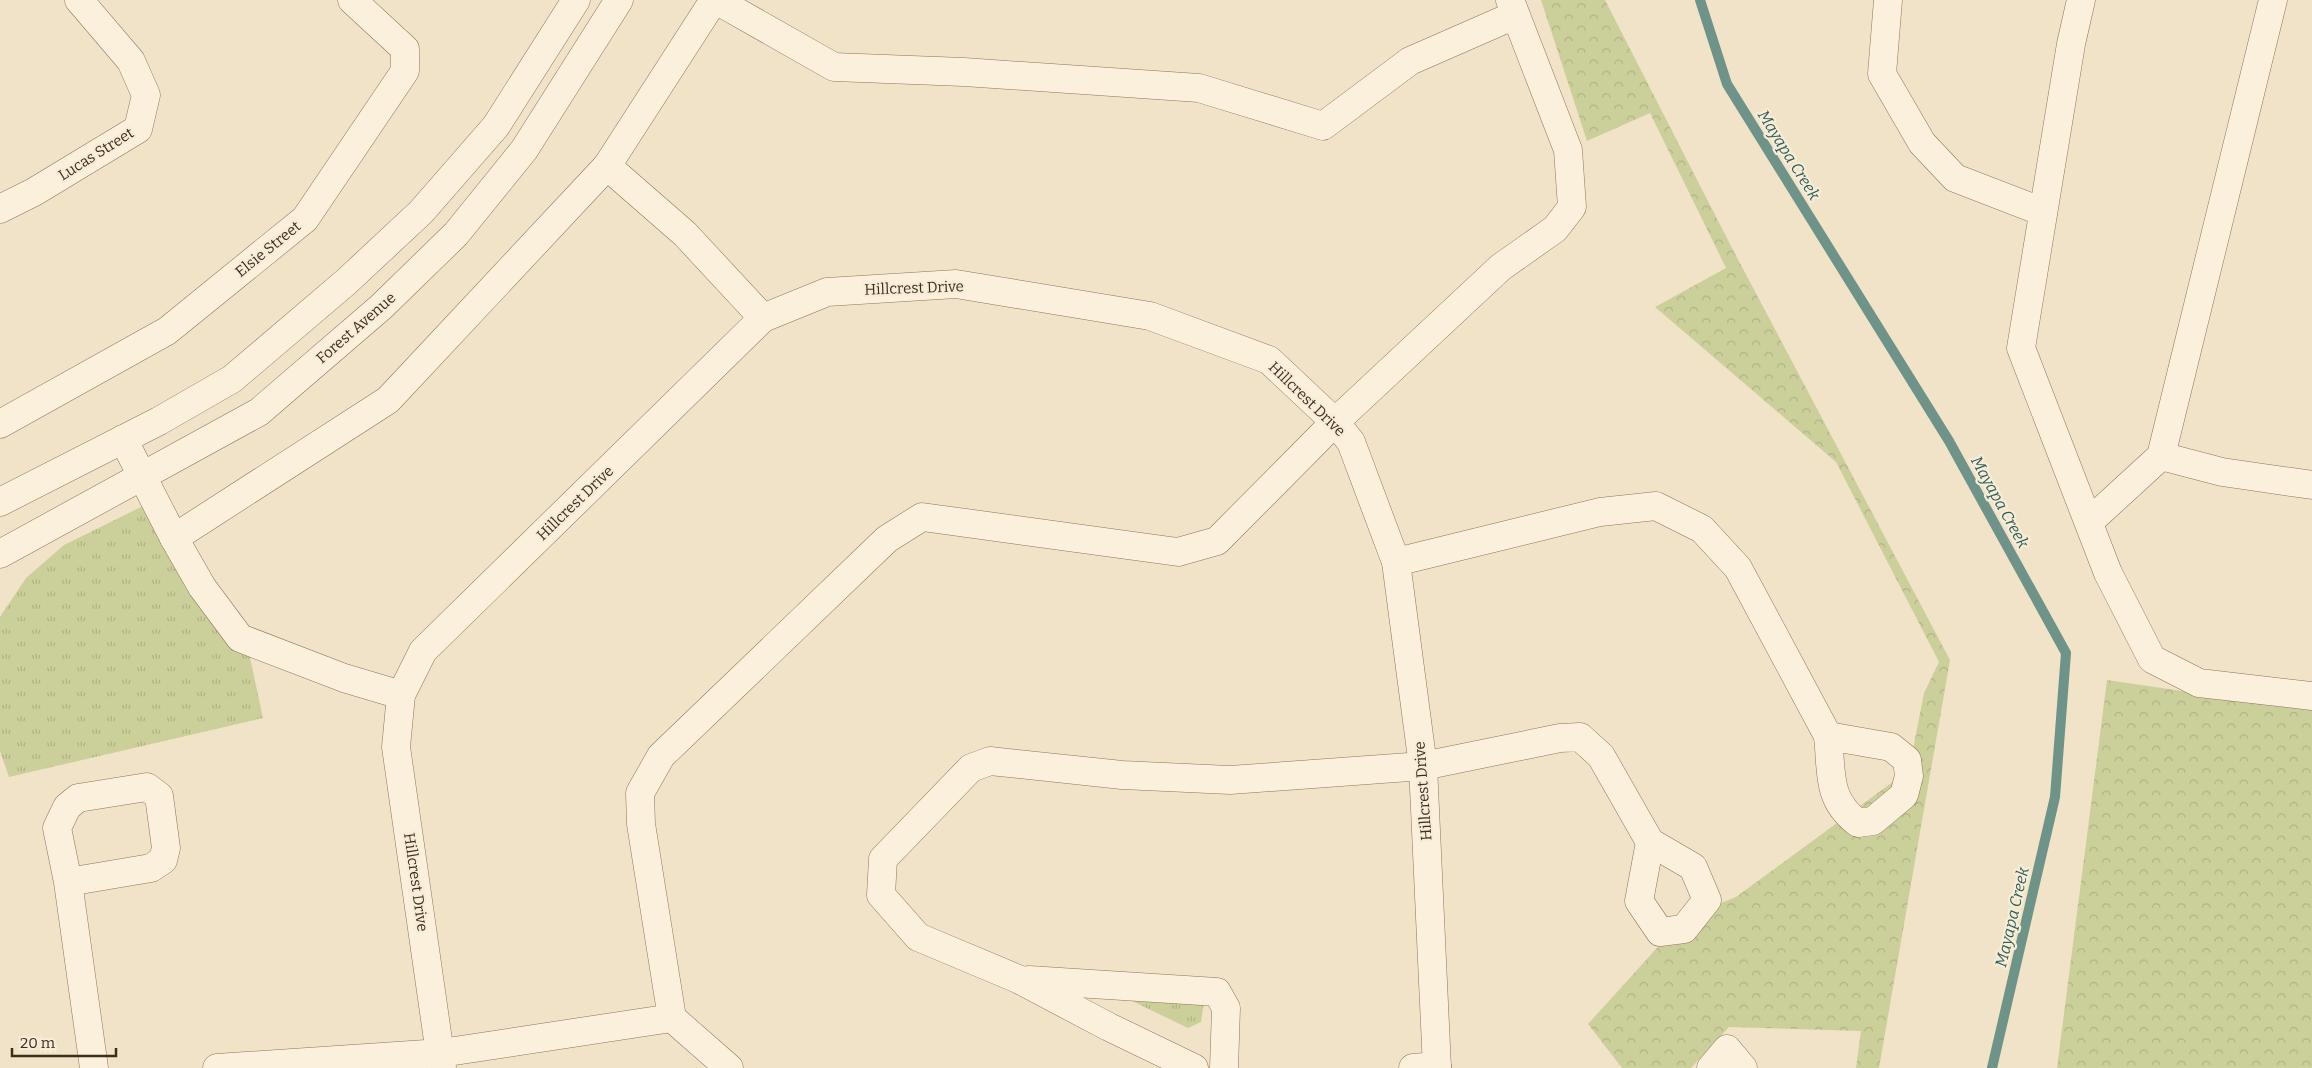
<svg xmlns="http://www.w3.org/2000/svg" width="2312" height="1068" font-family="Bitter,serif">
	<defs>
		<pattern id="grass-tufts" width="24" height="20" patternUnits="userSpaceOnUse" patternTransform="scale(1.25)"><rect width="24" height="20" fill="#cbd09a"/><path d="M3 7l-1-3M5 7V3M7 7l1-3M15 17l-1-3M17 17v-4M19 17l1-3" fill="none" stroke="#afb384"/></pattern>
		<pattern id="park-crowns" width="20" height="18" patternUnits="userSpaceOnUse" patternTransform="scale(1.25)"><rect width="20" height="18" fill="#cbd09a"/><path d="M2 6a3 3 0 1 1 6 0M12 15a3 3 0 1 1 6 0" fill="none" stroke="#afb384"/></pattern>
	</defs>
	<rect width="100%" height="100%" fill="#f1e3c7"/>
	<!-- grass -->
	<g fill="url(#grass-tufts)">
		<path d="M145,505L246,639L263,718L9,777L0,751V617L26,578L64,545Z"/>
		<path d="M1103,987L1204,1002L1201,1022L1188,1028Z"/>
	</g>
	<!-- park -->
	<g fill="url(#park-crowns)">
		<path d="M1541,0H1605L1732,248L1950,660L1879,1068H1856L1861,1031L1729,1027L1691,1068H1622L1588,1024L1685,917L1736,897L1909,770L1924,693L1939,662L1836,462L1655,307L1726,268L1650,113L1587,141Z"/>
		<path d="M2107,680L2312,710V1068H2057Z"/>
	</g>
	<g fill="none" stroke-linecap="round" stroke-linejoin="round">
		<!-- stream -->
		<path stroke="#6e9389" stroke-width="10" d="M1700,0L1727,84L1949,441L2066,653L2055,797L1992,1068"/>
		<!-- minor casing -->
		<g stroke="#8d745b" stroke-width="29">
			<g id="minor">
				<path d="M716,0L834,67L964,72L1199,88L1323,126L1410,61L1515,15"/>
				<path d="M1888,0L1882,74L1922,143L1955,178L2043,212"/>
				<path d="M2081,0L2071,44L2021,348L2108,573L2152,659L2199,683L2312,696"/>
				<path d="M607,166L714,0"/>
				<path d="M0,209L34,192L138,129L146,95L131,61L79,0"/>
				<path d="M0,424L167,331L305,219L405,71V49L352,0"/>
				<path d="M123,439L174,538"/>
				<path d="M2161,456L2222,472L2312,485"/>
				<path d="M0,502L159,421L232,379L346,282L421,212L496,126L576,0"/>
				<path d="M2089,522L2161,456L2273,0"/>
				<path d="M0,554L259,412L381,307L456,234L524,150L619,0"/>
				<path d="M1396,562L1600,512L1656,506L1702,529L1738,568L1828,736"/>
				<path d="M401,695L344,678L240,638L202,587L174,538L388,400L607,166L685,234L763,318"/>
				<path d="M1828,736L1891,747L1907,760L1909,776L1904,795L1873,821L1858,823C1826,799 1832,772 1828,736Z"/>
				<path d="M68,882L57,828L67,807L78,798L147,787L159,796L166,848L163,860L151,868L68,882L94,1068"/>
				<path d="M1029,980L1217,992L1226,1008L1224,1068"/>
				<path d="M672,1018L641,824L640,793L661,756L887,539L922,517L1178,552L1217,541L1335,422L1501,267L1555,229L1572,207L1568,150L1510,0"/>
				<path d="M217,1068L441,1053L672,1018L729,1068"/>
				<path d="M442,1068L396,747L401,695L423,651L763,318L827,292L956,284L1150,316L1269,360L1335,422L1351,442L1396,562L1423,766L1437,1068"/>
				<path d="M1194,1068L1109,1027L1018,979L918,937L881,895L883,859L971,768L990,761L1122,775L1230,780L1423,766L1560,738L1580,737L1601,756L1650,842L1693,867L1707,900L1684,929L1660,932L1639,901L1650,842"/>
				<path d="M1413,1068L1437,1066"/>
				<path d="M1711,1068L1727,1049L1743,1068"/>
			</g>
		</g>
		<!-- minor -->
		<use href="#minor" stroke="#faf0db" stroke-width="28"/>
	</g>
	<g text-anchor="middle" dominant-baseline="central" stroke-width="4.5" stroke-linejoin="round" paint-order="stroke">
		<!-- street labels -->
		<g font-size="15" fill="#3d2d1f" stroke="#f7edd7">
			<text transform="translate(96 154) rotate(-32)">Lucas Street</text>
			<text transform="translate(268 249) rotate(-39)">Elsie Street</text>
			<text transform="translate(914 288) rotate(-2)">Hillcrest Drive</text>
			<text transform="translate(356 328) rotate(-41)">Forest Avenue</text>
			<text transform="translate(1307 399) rotate(44)">Hillcrest Drive</text>
			<text transform="translate(575 503) rotate(-44)">Hillcrest Drive</text>
			<text transform="translate(1423 791) rotate(-94)">Hillcrest Drive</text>
			<text transform="translate(416 882) rotate(82)">Hillcrest Drive</text>
		</g>
		<!-- water labels -->
		<g font-size="16" font-style="italic" fill="#2e5d59" stroke="#f7edd7">
			<text transform="translate(1789 155) rotate(58)">Mayapa Creek</text>
			<text transform="translate(2000 502) rotate(61)">Mayapa Creek</text>
			<text transform="translate(2012 917) rotate(-77)">Mayapa Creek</text>
		</g>
	</g>
	<!-- scale -->
	<path d="M12 1048v8h104v-8" fill="none" stroke="#3d2d1f" stroke-width="2.5"/>
	<text x="20" y="1048" font-size="15" fill="#3d2d1f" stroke="#f7edd7" stroke-width="4" paint-order="stroke">20 m</text>
</svg>
